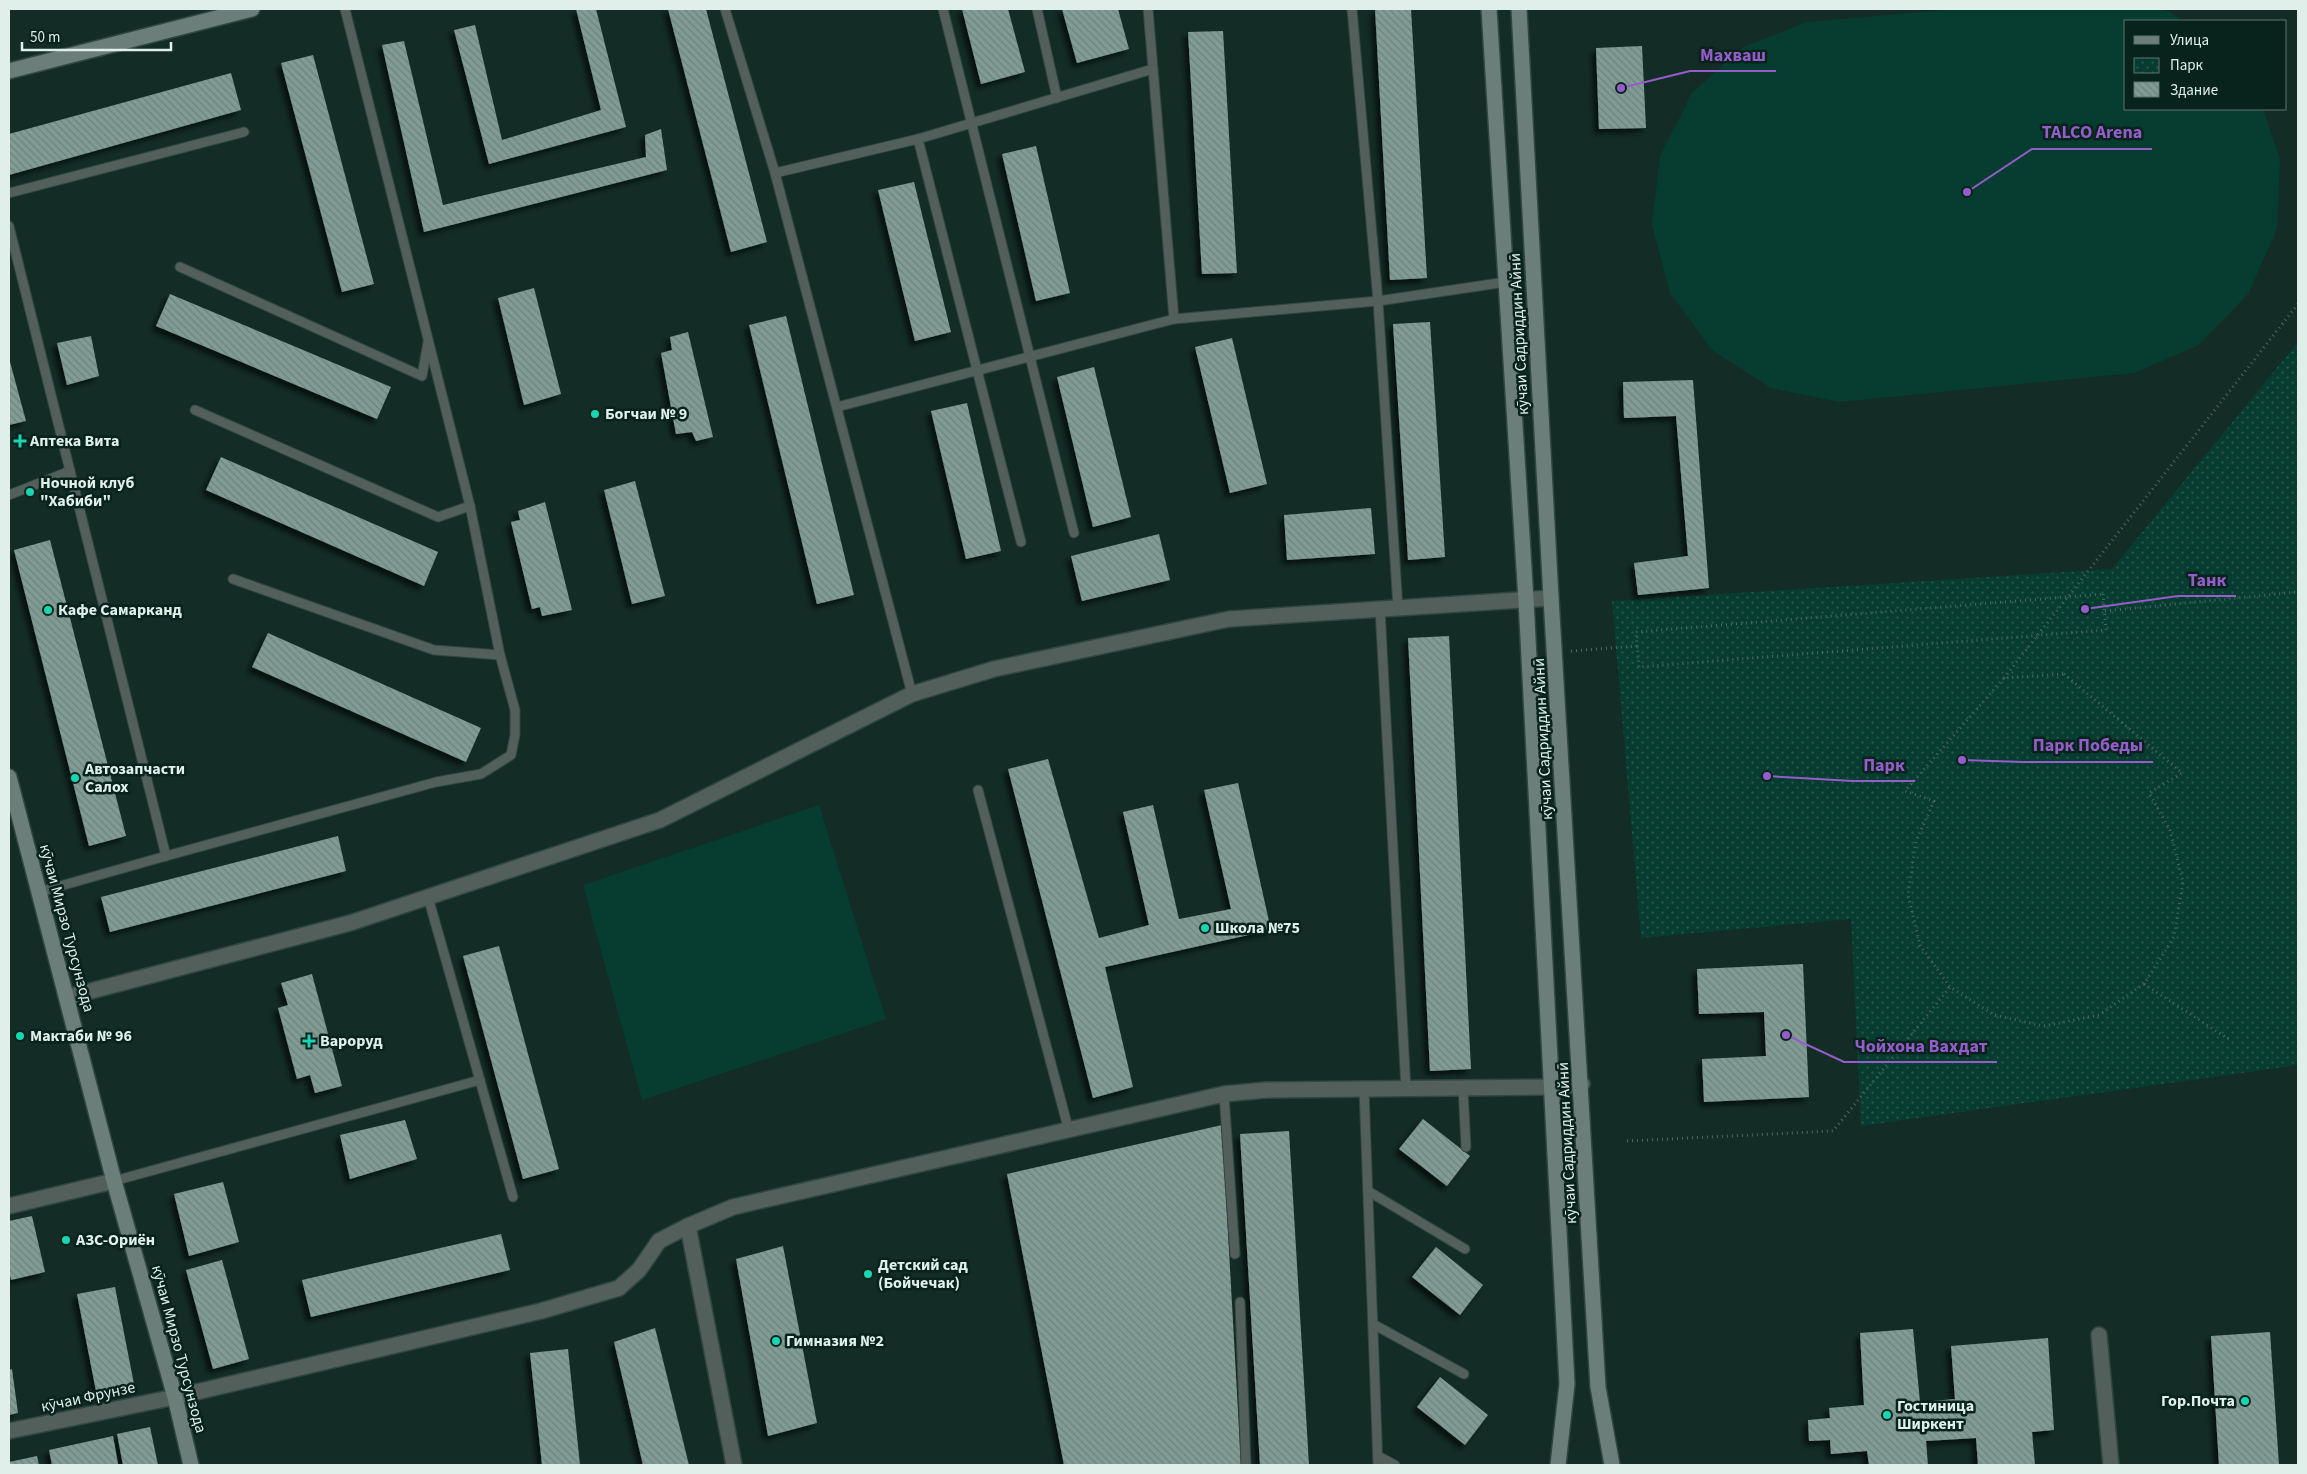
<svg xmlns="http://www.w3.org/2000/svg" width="2307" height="1474" font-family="'Source Sans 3',sans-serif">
	<defs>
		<pattern id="park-dots" width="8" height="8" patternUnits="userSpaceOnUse" patternTransform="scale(1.25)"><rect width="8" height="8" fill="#073c31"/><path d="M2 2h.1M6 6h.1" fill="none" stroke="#2b584f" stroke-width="1.8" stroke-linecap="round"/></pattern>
		<pattern id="building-back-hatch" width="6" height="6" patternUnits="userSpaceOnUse" patternTransform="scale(1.25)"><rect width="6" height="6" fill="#809c94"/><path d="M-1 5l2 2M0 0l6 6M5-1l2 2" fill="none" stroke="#6e837d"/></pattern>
		<filter id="shadow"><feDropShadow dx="-4.5" dy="4.5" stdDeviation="2.5" flood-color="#0009"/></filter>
	</defs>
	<rect width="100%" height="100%" fill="#132c25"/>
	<!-- grass -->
	<g fill="#073c31">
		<path d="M1956,9H2158L2168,11L2183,21H2126V109H2263L2280,159L2277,229L2248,294L2199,345L2134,373L1839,402L1771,388L1712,350L1670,293L1652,225L1660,156L1692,93L1743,47L1807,22Z"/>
		<path d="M819,805L886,1019L642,1100L583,885Z"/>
	</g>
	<!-- park -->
	<path fill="url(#park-dots)" d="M2298,342V1065L1861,1126L1851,919L1641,938L1612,601L2112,569Z"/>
	<!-- building -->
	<g fill="url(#building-back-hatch)" filter="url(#shadow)">
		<path d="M576,9H596L626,127L489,164L454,30L475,25L502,140L601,110Z"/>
		<path d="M668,9H706L767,242L731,252Z"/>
		<path d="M962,9H1008L1025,72L981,84Z"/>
		<path d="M1062,9H1118L1129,49L1077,63Z"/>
		<path d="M1375,9H1411L1427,278L1390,280Z"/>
		<path d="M1223,31L1237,273L1202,274L1188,32Z"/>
		<path d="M404,41L443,205L646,157L645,135L661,129L667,170L424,232L382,45Z"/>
		<path d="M1642,46L1646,128L1599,129L1596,48Z"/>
		<path d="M313,55L374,284L342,292L281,63Z"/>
		<path d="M231,73L241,110L9,175V134Z"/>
		<path d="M1036,146L1070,293L1036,301L1002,154Z"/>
		<path d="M914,182L951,332L915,341L878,190Z"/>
		<path d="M534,288L561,394L524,405L498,298Z"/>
		<path d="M170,294L391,387L377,419L156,326Z"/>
		<path d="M786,316L854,595L817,604L749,325Z"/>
		<path d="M1430,322L1445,557L1408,560L1393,324Z"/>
		<path d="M688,332L713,437L696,441L692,432L676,434L661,353L672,350L670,337Z"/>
		<path d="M91,336L99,376L67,385L57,343Z"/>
		<path d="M1232,338L1267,484L1230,493L1195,347Z"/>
		<path d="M9,358L26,421L9,425Z"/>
		<path d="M1094,367L1131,517L1093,527L1057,377Z"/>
		<path d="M1693,380L1709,588L1638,595L1634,563L1688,556L1676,416L1624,418L1623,382Z"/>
		<path d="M967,403L1001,551L966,559L931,411Z"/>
		<path d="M221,457L438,552L424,586L206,490Z"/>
		<path d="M635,481L665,596L632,604L604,490Z"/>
		<path d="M545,502L572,610L542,616L540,607L532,609L511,522L520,520L518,511Z"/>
		<path d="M1371,508L1375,554L1287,560L1284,515Z"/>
		<path d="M1159,534L1170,580L1082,601L1071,556Z"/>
		<path d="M50,540L126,836L89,846L14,550Z"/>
		<path d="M268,633L481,728L466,762L252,667Z"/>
		<path d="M1449,636L1471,1069L1430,1071L1408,638Z"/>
		<path d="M1048,759L1099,938L1149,925L1123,812L1153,805L1179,919L1231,909L1204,790L1238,783L1271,930L1105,967L1133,1087L1093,1098L1008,769Z"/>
		<path d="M338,836L346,871L110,932L101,897Z"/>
		<path d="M499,946L559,1169L523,1179L463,956Z"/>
		<path d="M1803,964L1809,1097L1704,1102L1702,1059L1766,1056L1764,1012L1699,1014L1697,969Z"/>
		<path d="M312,974L342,1086L315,1093L310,1075L297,1079L278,1008L288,1005L281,983Z"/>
		<path d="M1423,1119L1470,1156L1447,1186L1399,1149Z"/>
		<path d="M405,1120L417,1159L350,1179L340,1135Z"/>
		<path d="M1222,1125L1241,1465H1064L1007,1174Z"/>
		<path d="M1289,1131L1309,1465H1260L1240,1134Z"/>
		<path d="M223,1182L239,1242L189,1256L174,1194Z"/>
		<path d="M32,1216L45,1272L11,1280L9,1271V1221Z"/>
		<path d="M501,1234L510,1270L311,1317L302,1280Z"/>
		<path d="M783,1246L817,1423L768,1436L736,1259Z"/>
		<path d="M1436,1247L1483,1285L1460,1315L1412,1277Z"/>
		<path d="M222,1260L249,1359L213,1369L186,1270Z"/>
		<path d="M115,1287L134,1384L96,1391L77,1294Z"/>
		<path d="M655,1328L689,1465H643L614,1342Z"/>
		<path d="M1913,1329L1920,1402L1955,1399L1951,1346L2048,1338L2054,1430L2032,1432L2035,1465H1978L1976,1438L1926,1441L1928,1465H1869L1867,1451L1831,1454L1830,1440L1809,1441L1808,1420L1830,1418L1829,1408L1864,1405L1860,1333Z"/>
		<path d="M2270,1332L2279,1465H2219L2211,1336Z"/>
		<path d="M568,1349L580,1465H542L530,1353Z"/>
		<path d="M12,1369L18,1413L9,1415V1370Z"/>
		<path d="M1440,1377L1488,1415L1465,1445L1417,1407Z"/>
		<path d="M150,1427L158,1465H123L117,1434Z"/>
		<path d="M113,1436L118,1464L52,1465L49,1450Z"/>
		<path d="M37,1456L39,1465H9V1462Z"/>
	</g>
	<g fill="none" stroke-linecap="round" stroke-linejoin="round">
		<!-- lane casing -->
		<g stroke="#304741" stroke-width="11">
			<g id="lane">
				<path d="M725,9L775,173L912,694"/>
				<path d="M943,9L1074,533"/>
				<path d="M1037,9L1057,98"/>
				<path d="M1148,9L1174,319L1378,301L1506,282"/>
				<path d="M1352,9L1378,301L1398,608"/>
				<path d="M775,173L918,139"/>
				<path d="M9,193L244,132"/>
				<path d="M9,226L166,856L436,782L481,774L511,755L515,735V710L500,655L470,506L345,9"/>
				<path d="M180,267L422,376L428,342"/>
				<path d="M837,407L1174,319"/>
				<path d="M195,410L438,517L470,506"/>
				<path d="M9,495L70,471"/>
				<path d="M1021,542L918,139L1153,69"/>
				<path d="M233,579L434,650L500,655"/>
				<path d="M1380,609L1406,1089"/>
				<path d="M978,790L1069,1131"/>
				<path d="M39,892L166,856"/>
				<path d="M428,897L513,1197"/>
				<path d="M1463,1088L1466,1147"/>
				<path d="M1364,1089L1378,1465"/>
				<path d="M1224,1094L1235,1254"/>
				<path d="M114,1181L480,1080"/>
				<path d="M1368,1191L1465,1249"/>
				<path d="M1240,1302L1246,1465"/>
				<path d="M1373,1324L1464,1374"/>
				<path d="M1378,1456L1395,1465"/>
			</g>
		</g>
		<!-- street casing -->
		<g stroke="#304741" stroke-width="18">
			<g id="street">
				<path d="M68,997L350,923L660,820L912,694L994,669L1229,619L1551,598"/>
				<path d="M9,1206L114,1181"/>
				<path d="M688,1226L734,1465"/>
				<path d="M2099,1335L2111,1465"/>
				<path d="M9,1431L175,1397L541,1311L619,1288L639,1270L659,1241L688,1226L733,1207L1224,1094L1266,1090L1551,1087L1582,1084"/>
			</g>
		</g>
		<!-- secondary casing -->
		<g stroke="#304741" stroke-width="18">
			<g id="secondary">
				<path d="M1489,9L1526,600L1567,1384L1558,1465"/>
				<path d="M1519,9L1551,598L1598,1387L1612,1465"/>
				<path d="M9,71L252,9"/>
				<path d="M9,777L114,1181L175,1397L191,1465"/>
			</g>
		</g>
		<!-- path -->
		<g stroke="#516760" stroke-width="3" stroke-dasharray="1 4" stroke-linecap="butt">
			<path d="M2103,594L2106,630L1639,667L1636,632Z"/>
			<path d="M2105,611L2298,592"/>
			<path d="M1571,651L1637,646"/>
			<path d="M2064,674L2182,773L2149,793L2170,830L2183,882L2174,937L2144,984L2099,1015L2044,1026L1994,1015L1950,987L1920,945L1908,895L1916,841L1934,801L1905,791L2004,678Z"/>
			<path d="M2004,678L2298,304"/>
			<path d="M2144,984L2230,1040"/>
			<path d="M1627,1141L1833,1131L1950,987"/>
		</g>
		<!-- lane -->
		<use href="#lane" stroke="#535f5b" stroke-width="9"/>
		<!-- street -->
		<use href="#street" stroke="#535f5b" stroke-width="15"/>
		<!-- secondary -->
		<use href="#secondary" stroke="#6c7e79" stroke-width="15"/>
	</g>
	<!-- markers -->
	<g fill="#1ad5b2" stroke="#08221c" stroke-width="2">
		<circle cx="595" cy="414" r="5"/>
		<path d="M17.5 433.5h5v5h5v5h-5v5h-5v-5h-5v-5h5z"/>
		<circle cx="30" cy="492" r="5"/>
		<circle cx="48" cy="610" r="5"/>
		<circle cx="75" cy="778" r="5"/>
		<circle cx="1205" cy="928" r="5"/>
		<circle cx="20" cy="1036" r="5"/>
		<path d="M306.5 1033.5h5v5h5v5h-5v5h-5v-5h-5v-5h5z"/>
		<circle cx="66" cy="1240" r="5"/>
		<circle cx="868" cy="1274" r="5"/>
		<circle cx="776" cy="1341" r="5"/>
		<circle cx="2245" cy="1401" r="5"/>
		<circle cx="1887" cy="1415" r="5"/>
	</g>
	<g text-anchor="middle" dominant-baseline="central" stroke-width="5" stroke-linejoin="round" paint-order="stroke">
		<!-- street labels -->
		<g font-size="16" fill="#e0efea" stroke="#08221c">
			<text transform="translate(1519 334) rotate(-93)">кӯчаи Садриддин Айнӣ</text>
			<text transform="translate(1543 739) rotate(-93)">кӯчаи Садриддин Айнӣ</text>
			<text transform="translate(67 928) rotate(75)">кӯчаи Мирзо Турсунзода</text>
			<text transform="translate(1567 1143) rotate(-93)">кӯчаи Садриддин Айнӣ</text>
			<text transform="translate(179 1349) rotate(75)">кӯчаи Мирзо Турсунзода</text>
			<text transform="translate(88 1397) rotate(-12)">кӯчаи Фрунзе</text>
		</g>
		<!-- poi labels -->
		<g font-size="16" font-weight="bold" fill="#e0efea" stroke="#08221c" text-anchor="start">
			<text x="605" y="414">Богчаи № 9</text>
			<text x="30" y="441">Аптека Вита</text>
			<text x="40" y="483">Ночной клуб<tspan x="40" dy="18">"Хабиби"</tspan></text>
			<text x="58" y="610">Кафе Самарканд</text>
			<text x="85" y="769">Автозапчасти<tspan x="85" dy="18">Салох</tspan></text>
			<text x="1215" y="928">Школа №75</text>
			<text x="30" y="1036">Мактаби № 96</text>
			<text x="320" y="1041">Вароруд</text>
			<text x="76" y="1240">АЗС-Ориён</text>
			<text x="878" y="1265">Детский сад<tspan x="878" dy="18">(Бойчечак)</tspan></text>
			<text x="786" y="1341">Гимназия №2</text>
			<text x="2235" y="1401" text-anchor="end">Гор.Почта</text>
			<text x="1897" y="1406">Гостиница<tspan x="1897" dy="18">Ширкент</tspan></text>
		</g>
	</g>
	<!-- callouts -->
	<path fill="none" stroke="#945dca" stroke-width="2" d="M1621 88L1690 71H1776M1967 192L2032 149H2152M2085 609L2178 596H2236M1962 760L2023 762H2153M1767 776L1853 781H1915M1786 1035L1844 1062H1997"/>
	<g fill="#945dca" stroke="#08221c" stroke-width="2">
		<circle cx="1621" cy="88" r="5"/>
		<circle cx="1967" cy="192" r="5"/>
		<circle cx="2085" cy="609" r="5"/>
		<circle cx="1962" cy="760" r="5"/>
		<circle cx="1767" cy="776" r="5"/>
		<circle cx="1786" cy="1035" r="5"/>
	</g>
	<g font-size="18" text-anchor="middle" font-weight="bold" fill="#945dca" stroke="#08221c" stroke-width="5" stroke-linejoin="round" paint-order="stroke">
		<text x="1733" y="61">Махваш</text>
		<text x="2092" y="138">TALCO Arena</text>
		<text x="2207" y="586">Танк</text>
		<text x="2088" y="751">Парк Победы</text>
		<text x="1884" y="771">Парк</text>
		<text x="1921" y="1052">Чойхона Вахдат</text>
	</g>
	<!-- border -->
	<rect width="2307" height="1474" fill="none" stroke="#e0efea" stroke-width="20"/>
	<!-- legend -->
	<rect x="2124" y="20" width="162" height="90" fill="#08221c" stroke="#5e746e"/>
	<rect x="2134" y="36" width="25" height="8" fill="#6c7e79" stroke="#5e746e"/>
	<text x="2170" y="45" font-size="15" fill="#e0efea">Улица</text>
	<rect x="2134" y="58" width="25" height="15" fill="url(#park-dots)" stroke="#5e746e"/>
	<text x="2170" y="70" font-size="15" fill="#e0efea">Парк</text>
	<rect x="2134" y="82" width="25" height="15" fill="url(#building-back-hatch)" stroke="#5e746e"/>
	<text x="2170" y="95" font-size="15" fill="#e0efea">Здание</text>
	<!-- scale -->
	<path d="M22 42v8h149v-8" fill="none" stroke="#e0efea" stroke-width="2.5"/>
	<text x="30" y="42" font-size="15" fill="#e0efea" stroke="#08221c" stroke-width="4" paint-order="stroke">50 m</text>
</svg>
